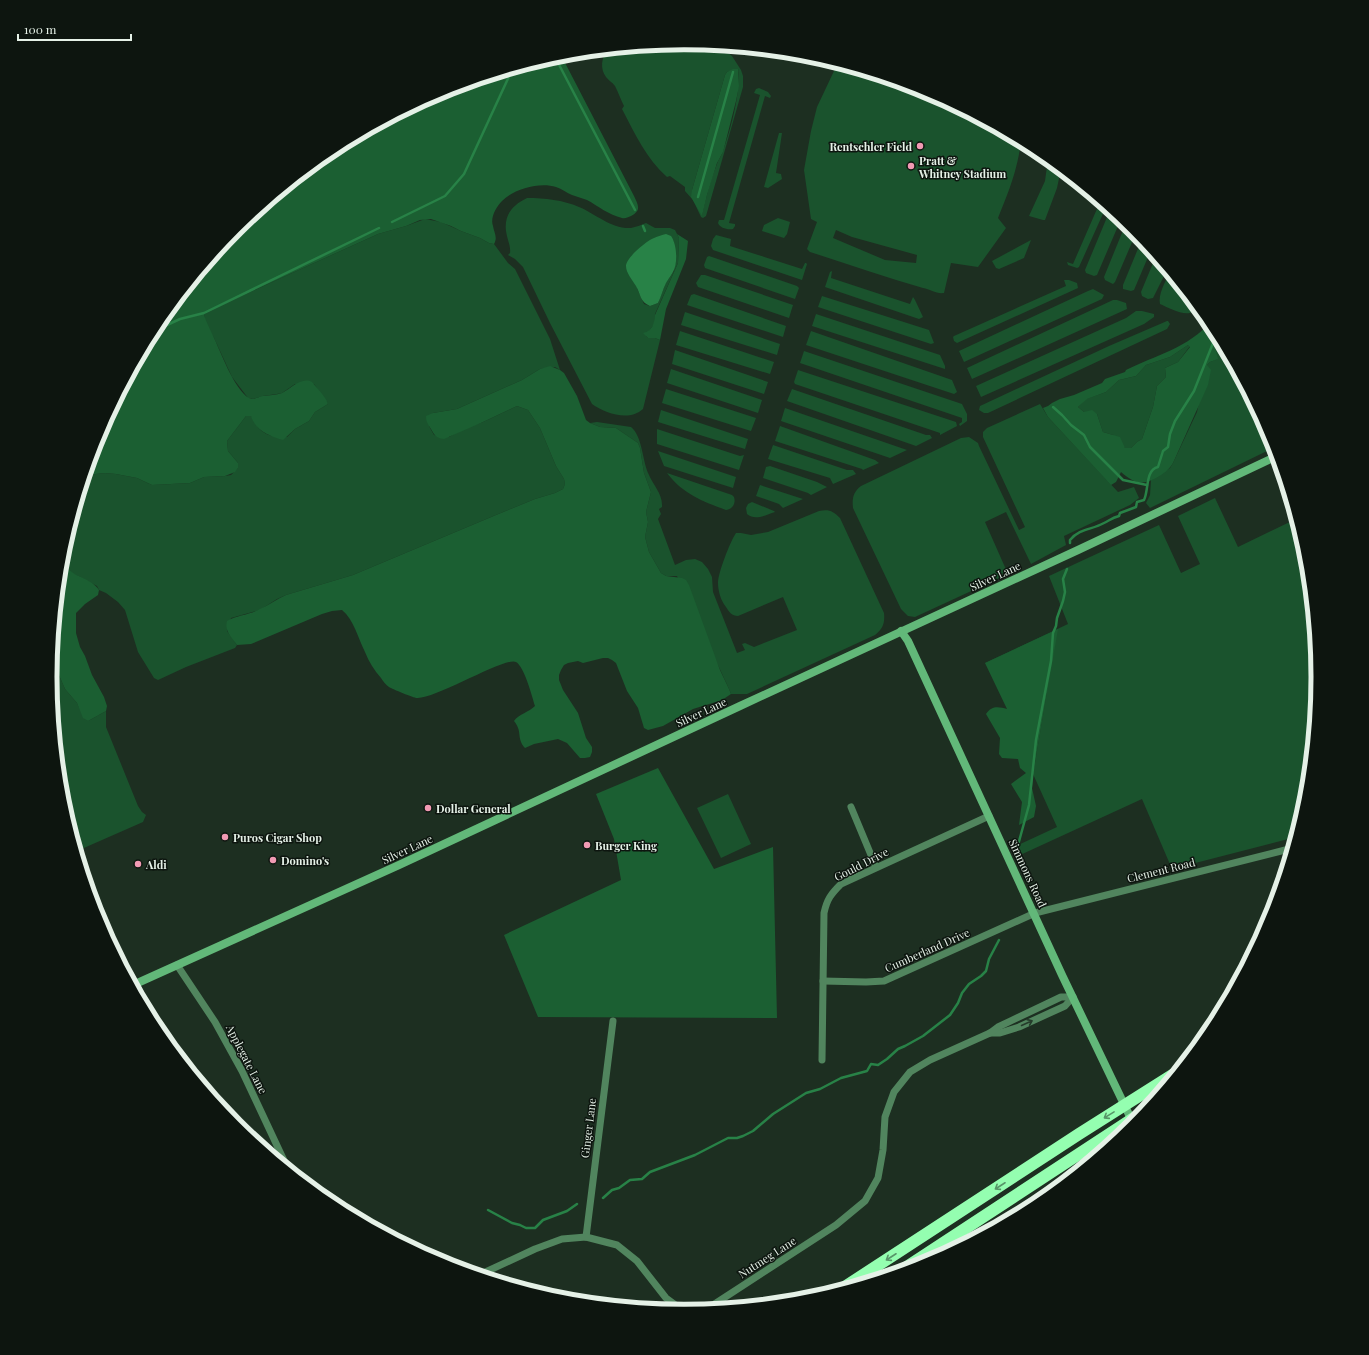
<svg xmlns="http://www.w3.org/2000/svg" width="1369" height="1355" font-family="'Playfair Display',serif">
	<rect width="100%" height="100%" fill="#1d2f21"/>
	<!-- green -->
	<g fill="#1a532d" fill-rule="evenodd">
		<path d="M685,43L720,46L732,56L741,70L743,76V87L706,216L703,218L701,217L693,200L685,191V187L670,176L667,177C646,158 635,134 622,109L624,106C621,100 618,92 615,86C612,82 608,80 606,77C600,69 601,57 608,51ZM738,69C741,92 731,128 723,151C722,155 718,160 717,164C710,181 706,198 702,215L692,190L725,75L727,72Z"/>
		<path d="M838,64L928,91L1021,142C1017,171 1009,191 998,218L1006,228L978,267L951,263L944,293C936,294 930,289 923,288C885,277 848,264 810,252L807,249L817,222L811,219L804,170L811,131L817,107L834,71ZM836,230L852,237L917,255L916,263L885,260L833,238Z"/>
		<path d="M759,88L768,92L771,96L770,98L765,96L729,223L735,224V226L733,229C727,230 720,228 718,223L719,220H724L760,95L754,93L756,89Z"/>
		<path d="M779,133H782L776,173L781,174L782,179L768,188L764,187Z"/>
		<path d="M1048,159L1061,169L1057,188L1045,220H1043L1029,216L1045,181Z"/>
		<path d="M527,198C545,198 563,200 579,207C596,214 611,229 631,228C636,227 641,225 646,223L655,228H670L675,230L679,238L678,263L655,314C655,319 655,324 652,327C650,331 647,331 646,336L648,338H655L660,340L643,409C629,422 605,413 592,404L550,323L523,267L515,259L508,255L510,253C511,246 507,239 506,231C504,214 513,205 527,198ZM673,240L676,258L674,271L666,282L658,303L650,306L644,304L637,288Z"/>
		<path d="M1100,202L1106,207L1079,267L1077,268L1068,265L1067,262L1073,264Z"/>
		<path d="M1110,210L1121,219L1097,275L1094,276L1086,273L1085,270Z"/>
		<path d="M778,218L790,222L787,234L784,238L762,231L764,225Z"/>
		<path d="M425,219L441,222L461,231L480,238L489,243L494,244L508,263L515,269L550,339L560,370L555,367L540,369L522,380L457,409L433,413L429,426L434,435L449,437L463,429L483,422L517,406L528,410L540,428L556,466L564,479L565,484L563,489L555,493L535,499L496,515L353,575L286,595L277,599L260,610L231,618L227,631L237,645L235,648L186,667L158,680L154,678L138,652L125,610L118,602L106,593L99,590L97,586L72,573L64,567L62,560V553L86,475L105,473L116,474L137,478L152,485L190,483L204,477L225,476L231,475L238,468V463L228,451L227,441L246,416L251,415C259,434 268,437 287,437L295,429L309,421L315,412L328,404L314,384H295L282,393L277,394L263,396L253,399L248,398L245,394L232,377L214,338L206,324L204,315L208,311L378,234L406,226Z"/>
		<path d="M1126,223L1136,233L1115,282L1113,284L1105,280L1104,277Z"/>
		<path d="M716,235L731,239L730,246L802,269L805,263H806L807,264L802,280L713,250L711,246L713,239Z"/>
		<path d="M1142,239L1151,250L1134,290L1131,291L1123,289V285Z"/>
		<path d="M1031,240L1024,258L999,269L996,268L992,261Z"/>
		<path d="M709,256L797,286L799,288L795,299L705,268L704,265L707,257Z"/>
		<path d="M1156,256L1167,270L1153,298L1148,299L1142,296L1141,292Z"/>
		<path d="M832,271L831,278L910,304L913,297L915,300L923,317L919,319L825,287L830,272Z"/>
		<path d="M1170,273L1195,305C1195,307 1194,309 1193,311C1187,318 1167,307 1160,304C1158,295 1165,281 1170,273Z"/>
		<path d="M701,275H705L793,305L789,318L698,287L696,283Z"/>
		<path d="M1064,280H1069L1077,283L1078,288L957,343L954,341L953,337L954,336L1066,286Z"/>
		<path d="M1093,289L1104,295L1102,299L964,362L959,351L1088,291Z"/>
		<path d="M694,294L786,326L783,337L687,305L691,295Z"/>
		<path d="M822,296L929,330L934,343L931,344L818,307Z"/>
		<path d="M1113,300H1117L1126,303L1127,309L972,379L967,368Z"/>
		<path d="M1136,311H1142L1154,314V317L1144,324L981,397L976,386L1126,318Z"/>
		<path d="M685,312L780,344L777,355L681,325Z"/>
		<path d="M816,314L940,355L945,366V369L812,326Z"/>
		<path d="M1167,321H1168L1170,324L1167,329L988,413H984L979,410L980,406L1109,346Z"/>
		<path d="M680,331L774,362L770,374L676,345Z"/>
		<path d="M811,331L952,380L957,392L954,394L806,345Z"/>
		<path d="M1221,342L1268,430L1262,433L1269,450L1150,508L1146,503L1150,495L1151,480L1170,468L1173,463L1197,412L1207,365L1210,362L1217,359L1215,346Z"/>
		<path d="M1188,345L1190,346L1178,362L1165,368L1166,377L1157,386L1153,407L1142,439L1137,442L1131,448H1125L1113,435L1103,432L1097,414L1084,412L1078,407L1086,399L1106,392L1119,380L1136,376L1146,365L1170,357Z"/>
		<path d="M675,350L768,382L764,394L672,364Z"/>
		<path d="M804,351L962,404L967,414V421L960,426L959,424L962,422V418L800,363Z"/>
		<path d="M671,369L762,400L758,413L667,383Z"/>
		<path d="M798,370L956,422L957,426L940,435V433L795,384L794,382Z"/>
		<path d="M666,389L756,418L751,431L662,403Z"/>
		<path d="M792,389L926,435H930L932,438L916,446L787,401Z"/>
		<path d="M1040,404L1048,417L1118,492L1134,487L1139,498L1130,505L1064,536L1066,545L1031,564L1006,512L985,522L1008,574L915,617L908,616L901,609L853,508C852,499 853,492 861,486L961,438L969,437L978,443L979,446L1019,530L1025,527L983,437V432L987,428Z"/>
		<path d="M785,408L907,450L890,458L781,421Z"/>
		<path d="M661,410L748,439L745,449L658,422Z"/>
		<path d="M597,422L631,427C643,437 642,461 649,475C653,485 663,494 662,507L659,509L661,514L658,519L675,565L686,560L695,559L702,562L708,569L712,577L713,592L737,653L745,650L742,644L745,643L754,647L797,630L783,597L738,616C732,616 729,612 726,607C721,601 718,591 718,583C718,573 730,542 736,533H741L751,535L768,532L819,511C829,509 833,511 840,518L884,613C885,623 883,629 875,635L747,694H731L729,689L677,576H666L661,573L649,552L645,537L648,522L646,512L651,492L644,473L640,448L638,443L616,428L600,427L590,423Z"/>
		<path d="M780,426L875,460L879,463L863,470L862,469L775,441Z"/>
		<path d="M657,429L740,456L744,455L739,470L657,444Z"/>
		<path d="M773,445L847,470H853L856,474L833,484L830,478L768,459Z"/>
		<path d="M658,451L736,477L733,488L664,466Z"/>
		<path d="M770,466L817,482L827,487L811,495L808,493L763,478L766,467Z"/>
		<path d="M667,473L732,495L734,497C736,503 733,509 726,510C702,501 683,494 667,473Z"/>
		<path d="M760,485L803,499L783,508L779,504L756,496Z"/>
		<path d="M1215,498L1238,547L1296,519L1307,554L1319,678L1307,802L1296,837L1172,869L1142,799L1018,856L1014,847L1057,827L1033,774L1047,692L985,663L1068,624L1049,576L1159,525L1181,573L1200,564L1178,516Z"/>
		<path d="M752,502L774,511L775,512C766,515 755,521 747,514L746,508L748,504Z"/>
		<path d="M52,659L65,689L77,703L84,718L88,721L106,711V727L138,806L142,812L146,815L143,822L77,851L62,801L50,677Z"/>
		<path d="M728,794L751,844L721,858L697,808Z"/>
	</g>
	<!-- forest -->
	<g fill="#1b5f32" fill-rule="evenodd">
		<path d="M561,55L634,196C638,205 642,210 631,216C628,217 625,219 622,218C609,215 598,206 587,200C582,198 577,197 572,195C567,193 562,189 556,187C539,182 514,189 502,201C496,207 490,218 493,226C494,233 498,237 494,244L489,243L480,238L461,231L451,226L431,219L420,220L406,226L378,234L208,311L204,315C207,324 211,331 215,340C221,353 237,396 252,399C256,399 260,396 263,396C269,395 276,395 282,393C290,389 302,376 312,382C314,384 316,387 318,389C322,394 326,398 328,404L315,412L309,421L295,429L283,440C269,436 255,430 251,416H246L227,441L228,451L238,463V468L235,472L225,476L204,477L190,483L152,485L137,478L116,474L105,473L86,475L98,434L157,325L166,314L172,316C178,312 181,307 181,298L180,297L236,229L332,150L442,91Z"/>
		<path d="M733,69H738L739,86L736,101L723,152L717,163L707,195L702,216L691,197L692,190L725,75L727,72Z"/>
		<path d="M677,234L688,241L686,259L666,309L660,340L655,338H648L643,333C653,331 654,323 655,315L678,263L679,238Z"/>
		<path d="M1210,322L1221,342L1215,347L1218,359L1210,362L1207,365L1211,370L1208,385L1173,463C1169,470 1163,474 1156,478C1141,486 1134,483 1121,472L1116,482L1111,485L1048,417L1043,408L1048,406L1052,403L1060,399L1074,395L1102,383L1105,379L1125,372L1126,370C1154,356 1190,347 1210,322ZM1188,345L1190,347L1178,362L1165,368L1166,377L1157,386L1153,407L1142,439L1137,442L1131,448H1125L1120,437L1103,432L1097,414L1092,410L1084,412L1078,407L1087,399L1106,392L1119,380L1136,376L1146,365L1170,357Z"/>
		<path d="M550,366L560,370L564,373L577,396L586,420L590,423L600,427L616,428L638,443L640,448L644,473L651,492L646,512L648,522L645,537L649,552L661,573L666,576L682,578L686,580L689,585L720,670L729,689L731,694L722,700L693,709L663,726L648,730L644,728L638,708L627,691L616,663L612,660L608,658H603L583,663L578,661L568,663L564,665L561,670L559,675V680L563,690L578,713L586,738L592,747V752L590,757L585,758H580L567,743L558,739L534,744L525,748C516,738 523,732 514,721C519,714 529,712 535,706C532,696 524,666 516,662C506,656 436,699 417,698C414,698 392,689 389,687C386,685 383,681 381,678C374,670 369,662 365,652C358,638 354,620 342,610L332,611L322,614L251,644L237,645C232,638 224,631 227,621C237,615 249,615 260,609C269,605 277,599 286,595L353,575L496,515L535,499L555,493L563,489L565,484L564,479L556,466L540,428L528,410L517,406L483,422L444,439C434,438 434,433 429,426C427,422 426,421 426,416L433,413L457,409L522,380L540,369Z"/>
		<path d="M62,560C69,578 90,576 99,590L98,595L85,604L76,613V633L80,647L85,656L92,675L104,697L107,706L106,711L88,721L83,718L77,703L65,689L52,659Z"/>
		<path d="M1058,629L1033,774L1032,788L1036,806L1034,817L1019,825L1022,802L1011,784L1026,773L1020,768L1018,759L1002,758L999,754L1000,738L986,714C992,705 999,707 1007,709L985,663Z"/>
		<path d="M658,768L714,869L773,847L777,1018L538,1017L504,935L621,880L614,839L596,794Z"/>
	</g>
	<!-- water -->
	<path fill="#288247" d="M666,234L671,236C677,244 678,264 673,272C671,276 668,279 666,283C663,289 661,297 658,303L650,306C640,302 641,295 636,286C633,281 626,273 626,266C626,258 646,241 654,238C658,236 662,235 666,234Z"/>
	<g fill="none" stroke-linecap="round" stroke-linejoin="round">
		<!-- stream -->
		<g stroke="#288247" stroke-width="2.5">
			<path d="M555,57L635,210"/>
			<path d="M698,197L733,72"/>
			<path d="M392,222L445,196L464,174L512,70"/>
			<path d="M643,226L645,231"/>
			<path d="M154,331L180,319L204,313L379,228"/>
			<path d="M1053,407L1062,415L1071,425L1084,435L1090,447L1123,480L1147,485"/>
			<path d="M1070,543V540C1080,528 1092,530 1104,523C1110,520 1112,518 1119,516L1120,513L1136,507L1137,502L1144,500C1149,490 1145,470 1158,467L1163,451L1168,447L1170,434L1175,421L1194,391L1217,333"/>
			<path d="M1018,845L1029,805L1036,740L1051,661L1053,633L1056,626L1057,618L1063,601L1065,592L1063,579L1067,569"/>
			<path d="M603,1198L612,1190L619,1188L630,1180L642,1179L650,1172L695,1155L728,1138H737L743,1136L753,1131L773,1114L806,1093L820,1089L841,1078L867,1071L871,1064L878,1065L887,1059L898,1049L905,1046L923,1036L950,1015L958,1003L962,993L969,984L981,976L986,971L989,959L999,940"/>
			<path d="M488,1210L512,1223L520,1225L526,1228H535L543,1220L567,1211L577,1204"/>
		</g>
		<!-- minor -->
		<g stroke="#51855e" stroke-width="7">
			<path d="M851,807L876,867"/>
			<path d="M177,965L215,1022L242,1071L288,1169"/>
			<path d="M823,981L866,982L884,981L1035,913L1293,848"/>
			<path d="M990,1033H1000L1019,1027L1065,1006L1073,997"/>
			<path d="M822,1060L824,913C827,899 831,894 841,884L989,816"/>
			<path d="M586,1237L613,1021"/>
			<path d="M479,1275L535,1249L562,1239L586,1237L617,1245L637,1261L666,1298L681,1309L696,1311L713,1305L836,1225L865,1201L878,1178L883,1150L885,1117L894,1092L910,1072L930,1060L990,1033L998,1027L1061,997H1073"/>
		</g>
		<!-- secondary -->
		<g stroke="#62b879" stroke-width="8">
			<path d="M901,631L908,641L1062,975L1134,1125"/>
			<path d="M133,985L399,865L740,706L1078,550L1277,456"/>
		</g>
		<!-- motorway -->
		<g stroke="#94feb0" stroke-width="12">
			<path d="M929,1263L956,1245"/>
			<path d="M899,1272L1146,1110"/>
			<path d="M840,1290L1079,1134L1177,1072"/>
		</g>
	</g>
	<!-- one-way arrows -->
	<defs><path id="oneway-shaft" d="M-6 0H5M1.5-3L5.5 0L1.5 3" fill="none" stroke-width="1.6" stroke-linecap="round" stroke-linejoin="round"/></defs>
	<use stroke="#253c2b" href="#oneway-shaft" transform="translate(1027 1023) rotate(-24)"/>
	<g stroke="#579568">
		<use href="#oneway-shaft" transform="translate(1109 1115) rotate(148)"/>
		<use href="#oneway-shaft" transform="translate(1000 1186) rotate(147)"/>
		<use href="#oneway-shaft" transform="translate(891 1257) rotate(147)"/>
	</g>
	<!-- markers -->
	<g fill="#f19ab3" stroke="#0d150f" stroke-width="1.5">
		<circle cx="920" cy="146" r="4"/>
		<circle cx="911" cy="166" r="4"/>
		<circle cx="428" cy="808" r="4"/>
		<circle cx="225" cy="837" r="4"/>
		<circle cx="587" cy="845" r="4"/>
		<circle cx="273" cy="860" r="4"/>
		<circle cx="138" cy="864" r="4"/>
	</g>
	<g text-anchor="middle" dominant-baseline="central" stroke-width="3" stroke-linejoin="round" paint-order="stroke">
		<!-- poi labels -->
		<g font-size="11" font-weight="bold" fill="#e5f1e7" stroke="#0d150f" text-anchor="start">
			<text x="912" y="146" text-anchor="end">Rentschler Field</text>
			<text x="919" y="160">Pratt &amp;<tspan x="919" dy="13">Whitney Stadium</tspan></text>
			<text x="436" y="808">Dollar General</text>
			<text x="233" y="837">Puros Cigar Shop</text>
			<text x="595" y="845">Burger King</text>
			<text x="281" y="860">Domino's</text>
			<text x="146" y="864">Aldi</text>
		</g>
		<!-- street labels -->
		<g font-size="11" fill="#e5f1e7" stroke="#0d150f">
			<text transform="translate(995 576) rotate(-25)">Silver Lane</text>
			<text transform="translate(701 712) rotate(-25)">Silver Lane</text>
			<text transform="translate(407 849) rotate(-25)">Silver Lane</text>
			<text transform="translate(861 864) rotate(-27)">Gould Drive</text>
			<text transform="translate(1161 870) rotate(-14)">Clement Road</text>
			<text transform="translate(1028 873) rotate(65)">Simmons Road</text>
			<text transform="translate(927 950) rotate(-24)">Cumberland Drive</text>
			<text transform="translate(247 1059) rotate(63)">Applegate Lane</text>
			<text transform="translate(588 1128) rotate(-83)">Ginger Lane</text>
			<text transform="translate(767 1257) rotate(-33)">Nutmeg Lane</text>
		</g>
	</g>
	<!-- crop -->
	<path d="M0 0H1369V1355H0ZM57 677a627 627 0 1 1 1254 0a627 627 0 1 1-1254 0Z" fill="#0d150f" fill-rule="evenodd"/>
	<path fill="none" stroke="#e5f1e7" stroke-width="5" d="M57 677a627 627 0 1 1 1254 0a627 627 0 1 1-1254 0Z"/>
	<!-- scale -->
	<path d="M18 34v6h113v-6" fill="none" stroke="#e5f1e7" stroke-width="2"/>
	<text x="24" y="34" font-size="12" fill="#e5f1e7" stroke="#0d150f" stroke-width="3" paint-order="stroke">100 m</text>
</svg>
